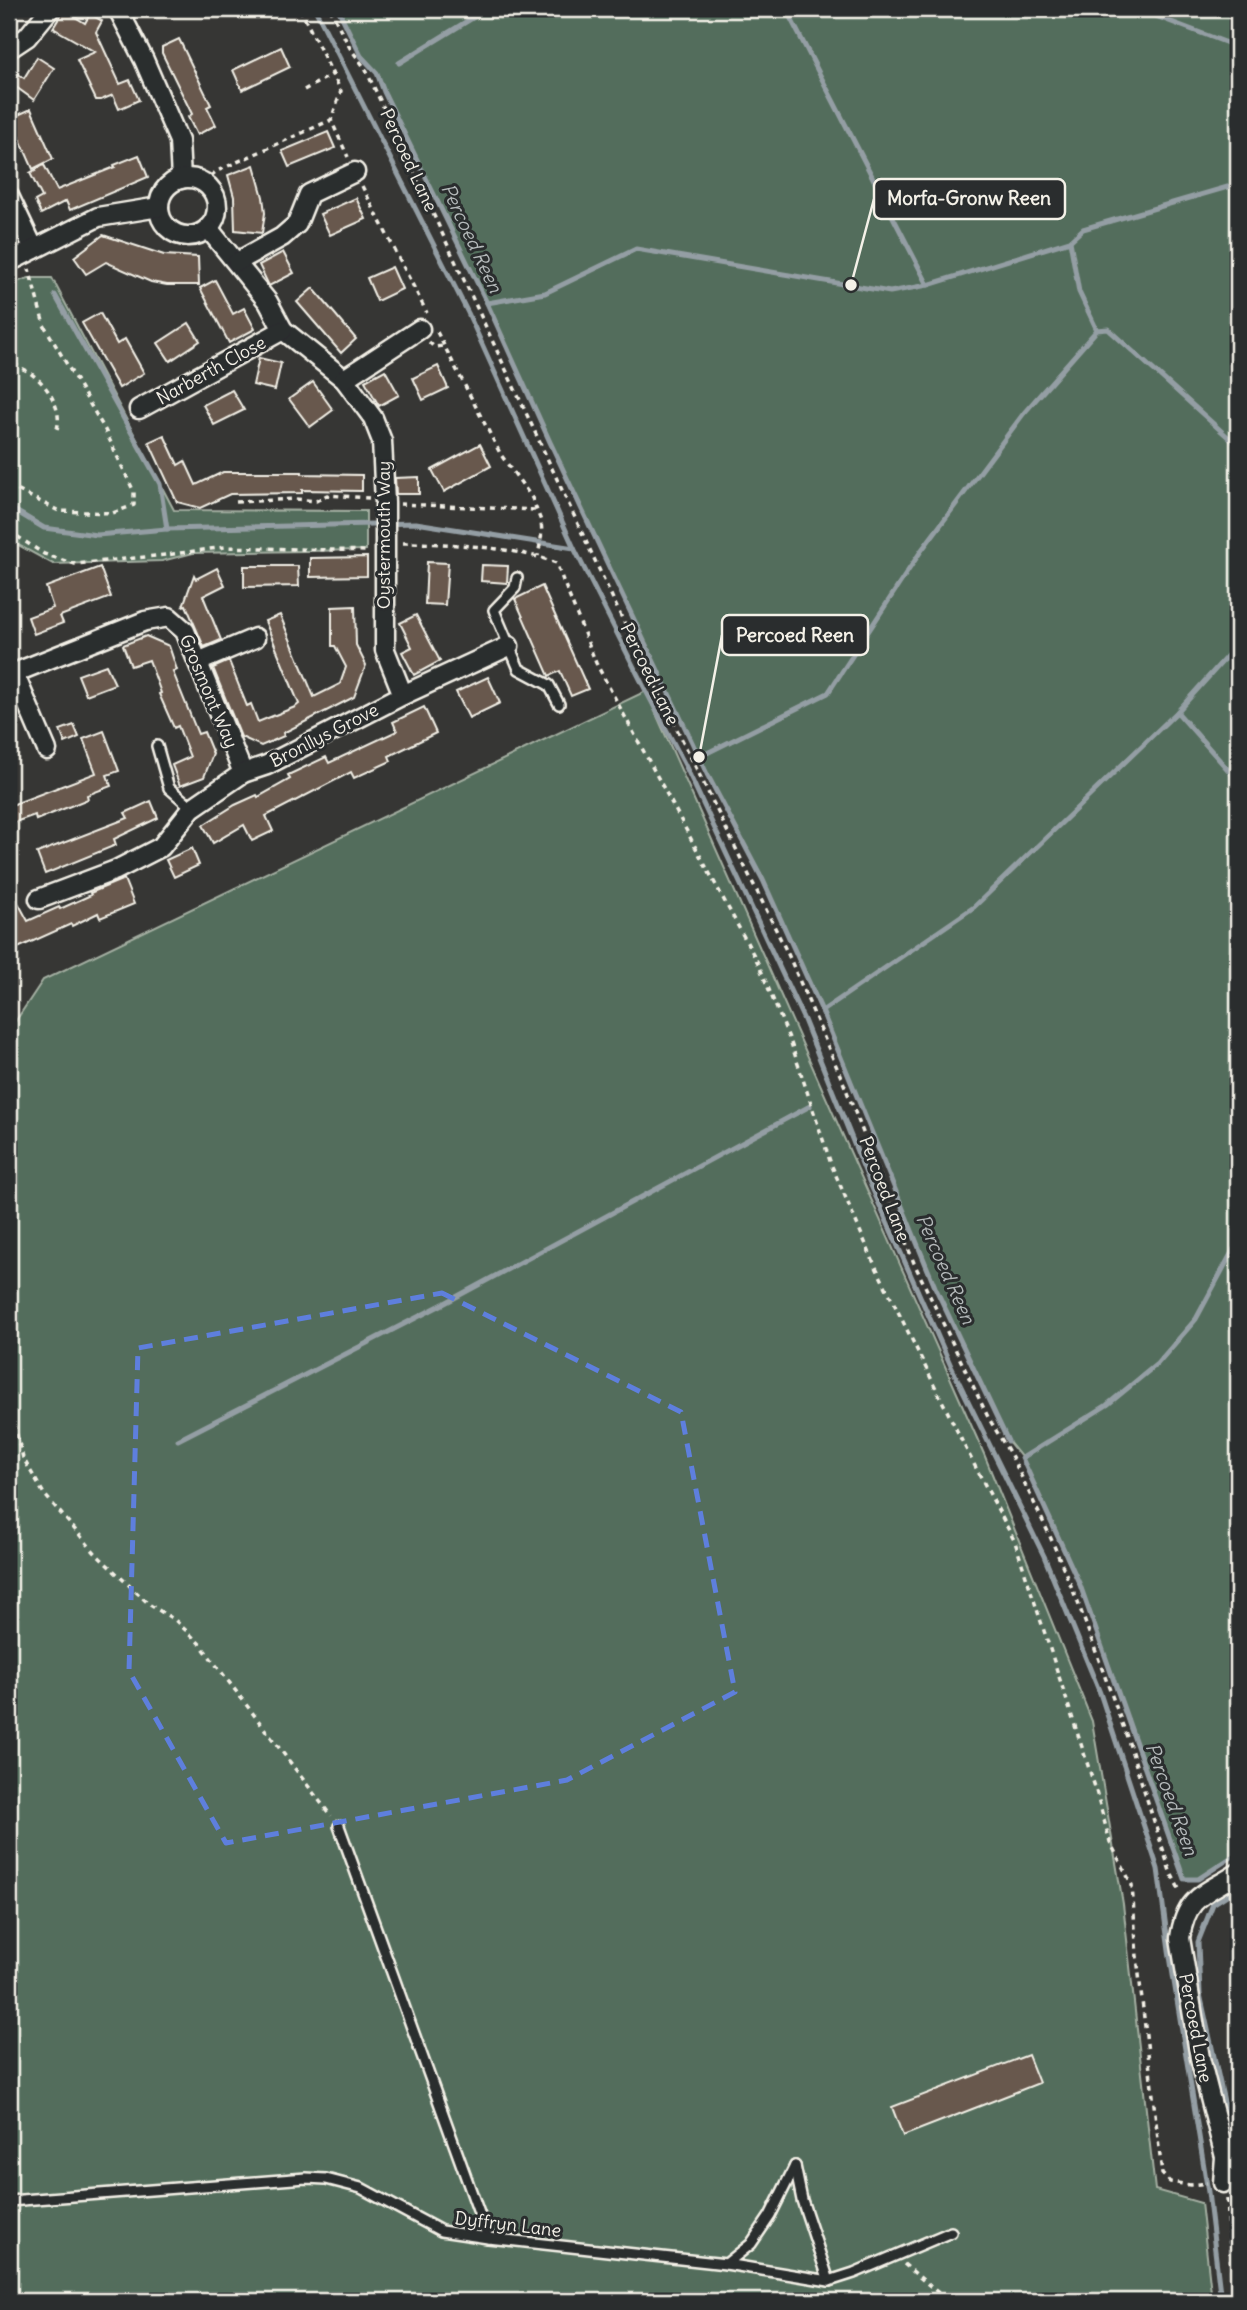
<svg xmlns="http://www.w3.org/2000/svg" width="1247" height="2310" font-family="Delius,sans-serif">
	<rect width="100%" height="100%" fill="#363634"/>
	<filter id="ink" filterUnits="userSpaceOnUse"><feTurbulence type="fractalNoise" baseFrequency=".0143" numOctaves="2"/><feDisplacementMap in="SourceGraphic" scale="14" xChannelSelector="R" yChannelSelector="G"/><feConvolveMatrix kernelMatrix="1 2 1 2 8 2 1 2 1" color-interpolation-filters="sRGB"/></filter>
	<g filter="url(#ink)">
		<!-- green -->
		<g fill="#536d5b" stroke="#a4afa2" stroke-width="2">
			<path d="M338,9H1238V1853L1198,1879H1184L1080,1585L1022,1458L1008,1441L935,1287L822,1011L763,880L707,774L550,442L487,303L384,92L377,73L361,56Z"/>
			<path d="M29,278H52L174,510L366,511V550L193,553L162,561L53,564L9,540V284Z"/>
			<path d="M646,691L984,1454L1092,1721L1123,1904L1155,2190L1201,2203L1212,2301H9V1031L43,980Z"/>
		</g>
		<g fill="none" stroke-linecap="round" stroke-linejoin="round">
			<!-- stream -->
			<g stroke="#949ea4" stroke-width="5">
				<path d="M315,9L468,313L574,548L646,691L685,765L804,1020L869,1181L951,1366L1044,1556L1100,1693L1158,1869L1169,1950L1208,2192L1221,2301"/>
				<path d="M338,9L361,56L377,73L384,92L487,303L550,442L707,774L763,880L822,1011L935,1287L1008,1441"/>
				<path d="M786,9L928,285"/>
				<path d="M1137,9L1238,47"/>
				<path d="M399,63L487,9"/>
				<path d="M1070,241L1079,292L1097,330"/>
				<path d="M55,295L160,484L167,529"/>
				<path d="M487,303L545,293L636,249L890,292L928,285L1070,241L1083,229L1238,184"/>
				<path d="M9,507L44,528L97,535L167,529L416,523L574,548"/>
				<path d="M1177,712L1238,781"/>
				<path d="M699,757L828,693L921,551L1024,413L1097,330L1108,329L1238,446"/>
				<path d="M822,1011L974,907L1177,712L1238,644"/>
				<path d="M1238,1241L1196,1319L1157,1364L1107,1405L1022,1458L1080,1585L1184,1879H1198L1238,1853"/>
				<path d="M178,1440L445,1303L810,1106"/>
				<path d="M1238,1888L1213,1904L1198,1942L1200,1994L1225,2106L1238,2131"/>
			</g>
		</g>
		<!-- building -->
		<g fill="#67594e" stroke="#f4f1e8" stroke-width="2">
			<path d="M64,10L85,23L90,14L102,21L96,32L120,84L130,80L139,100L119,109L113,95L101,100H96L77,60L95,52L53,28Z"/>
			<path d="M179,39L211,105L207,107L216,125L197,135L188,117L192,114L162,53V47Z"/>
			<path d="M281,47L290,67L242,90L233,70Z"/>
			<path d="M37,57L54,68L34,100L9,82L15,72L24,78Z"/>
			<path d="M31,109L53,159L33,169L19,137L9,141V119Z"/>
			<path d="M328,132L335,148L289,167L282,151Z"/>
			<path d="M139,155L148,177L70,210L66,201L41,214L35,201L42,197L30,173L44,165L57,190L115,167L114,165Z"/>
			<path d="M254,165L263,197L265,213L262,233L235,230L234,197L228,175Z"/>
			<path d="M356,198L366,219L330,235L320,214Z"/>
			<path d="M103,235L164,255L198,257L199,285H167L151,282L106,262L86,274L74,257Z"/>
			<path d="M283,252L294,273L269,286L259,265Z"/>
			<path d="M392,267L402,289L377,301L367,278Z"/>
			<path d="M215,280L233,314L244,308L255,329L229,343L200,288Z"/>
			<path d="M313,288L356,339L341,353L297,302Z"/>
			<path d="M100,313L117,344L125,339L144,373L119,388L82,323Z"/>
			<path d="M189,323L200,341L170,361L158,343Z"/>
			<path d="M259,358L281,363L275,390L253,385Z"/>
			<path d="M438,366L448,388L423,400L413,378Z"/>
			<path d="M385,370L399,395L379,406L365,381Z"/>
			<path d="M313,382L333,410L310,427L289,399Z"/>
			<path d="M232,390L244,410L214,425L203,405Z"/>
			<path d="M164,435L178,465L185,461L196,485L223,472H302V474L362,475V491L302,490V493L230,494L200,508L177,502L149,442Z"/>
			<path d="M480,444L491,466L444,492L432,470Z"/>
			<path d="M419,477V494H396L395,478Z"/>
			<path d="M367,557V576L310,577V558Z"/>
			<path d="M427,562L448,563L445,605L425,604Z"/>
			<path d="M482,565L508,566L507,583L481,581Z"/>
			<path d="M244,566H298L299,586L244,587Z"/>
			<path d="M100,567L111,597L60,616L63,623L34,634L28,617L53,608L46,587Z"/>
			<path d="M217,568L225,585L203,596L221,640L204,647L186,605L183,606L194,575L196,579Z"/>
			<path d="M542,586L588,689L571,696L560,671L549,676L515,599Z"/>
			<path d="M355,606L356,645L366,665L354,697L283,733L284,736L261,746L241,737L213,668L229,661L247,706L251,704L258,722L295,707L299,704L265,621L280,615L314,697L340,684L346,667L335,646H332V607Z"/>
			<path d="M416,615L440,661L414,675L402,652L412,647L400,623Z"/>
			<path d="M146,636L169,646L177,670L173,672L198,734L204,732L213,754L204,777L180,786L172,765L190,757L178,726L174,728L159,694L161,693L149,660L131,666L123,645Z"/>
			<path d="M106,665L115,684L86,695L78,675Z"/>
			<path d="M488,677L500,703L469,718L456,692Z"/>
			<path d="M424,707L436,733L389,756L391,761L354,778L351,772L266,816L273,831L252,841L244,825L213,843L203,825L235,805L257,795L258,797L290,779L288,775L326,757L329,763L397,731L393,722Z"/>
			<path d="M74,725L79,737L65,743L60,730Z"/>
			<path d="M104,731L119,771L107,775L111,786L87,795L88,799L36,820L35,815L9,824V806L96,773L83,739Z"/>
			<path d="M151,801L158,818L114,839L116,845L45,874L37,853L128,818L125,813Z"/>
			<path d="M192,848L199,865L174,877L166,860Z"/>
			<path d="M124,879L134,904L100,918L98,913L72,926L71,924L9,952V886L28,921L59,907L60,909L91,895L90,893Z"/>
			<path d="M1028,2055L1039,2083L903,2136L892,2107Z"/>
		</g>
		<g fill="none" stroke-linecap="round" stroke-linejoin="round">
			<!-- lane casing -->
			<g stroke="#f4f1e8" stroke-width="14">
				<g id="lane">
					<path d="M517,578L515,588L494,610L519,669L549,685L559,704"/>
					<path d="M157,746L169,788L192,808"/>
					<path d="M339,1826L488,2238"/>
					<path d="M795,2166L802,2200L829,2281"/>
					<path d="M9,2201L306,2178L326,2179L361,2188L441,2231L488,2238L726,2264L751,2244L770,2216L795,2166"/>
					<path d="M726,2264L829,2281L854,2273L951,2232"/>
				</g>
			</g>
			<!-- street casing -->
			<g stroke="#f4f1e8" stroke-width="23">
				<g id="street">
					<path d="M118,9L144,60L179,141L181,179"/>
					<path d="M9,49L27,37L50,9"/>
					<circle cx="188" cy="207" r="29"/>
					<path d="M9,196L34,249"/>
					<path d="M208,228L268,302L283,330L344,379L373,418L382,441L385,503V650L403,695"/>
					<path d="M9,262L98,217L159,207"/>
					<path d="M237,262L282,237L297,224L309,194L355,172"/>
					<path d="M344,379L420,329"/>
					<path d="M139,409L283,330"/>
					<path d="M198,662L255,638"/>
					<path d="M14,673L47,750"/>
					<path d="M9,675L145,621L169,617L185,631L243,773"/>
					<path d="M39,899L116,870L161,847L192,808L243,773L267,765L403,695L509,646"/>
					<path d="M1223,2183L1225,2157L1200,2058L1180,1938C1186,1895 1206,1894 1238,1873"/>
				</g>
			</g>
			<!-- path -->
			<g stroke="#f4f1e8" stroke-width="3.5" stroke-dasharray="5 5" stroke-linecap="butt">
				<path d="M300,9L341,91L331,120"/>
				<path d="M330,9L350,48L365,68L619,612L788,954L844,1084L914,1263L988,1417L1012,1457L1049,1534L1077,1600L1127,1737L1170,1871L1180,1891"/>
				<path d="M304,90L333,74"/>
				<path d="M203,182L217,171L331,120L348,157"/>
				<path d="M362,186L427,313"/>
				<path d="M437,332L501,455L532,498L541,521L542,533L538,556"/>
				<path d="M429,342L434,347L443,346"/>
				<path d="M9,343C11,349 12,359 16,364C19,368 27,370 30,373C47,384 63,409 57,429"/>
				<path d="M9,486L59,511L113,513L134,505V492L105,430L44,325L29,269"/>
				<path d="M236,502L295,499L316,501L327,495L369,498"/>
				<path d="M400,504L537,510"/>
				<path d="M9,531L44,554L75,564L166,555L225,547L368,551"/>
				<path d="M403,543C447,543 516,547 556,563L596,663L758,963L791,1043L831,1164L874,1263L965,1447L1015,1542L1095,1787L1110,1842L1132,1885L1137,1957L1162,2174L1170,2182L1190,2185L1207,2183"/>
				<path d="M9,1405L23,1458L44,1494L97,1555L150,1605L175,1620L200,1644L331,1816"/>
				<path d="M1227,2199L1233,2301"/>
				<path d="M904,2264L948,2301"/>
			</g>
			<!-- lane -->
			<use href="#lane" stroke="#2a2d2e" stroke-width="9"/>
			<!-- street -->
			<use href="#street" stroke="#2a2d2e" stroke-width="18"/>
		</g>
	</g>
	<!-- marked area -->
	<path fill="none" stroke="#5e7fdd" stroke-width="5" stroke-dasharray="14 9" stroke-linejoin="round" d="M442,1293L681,1412L735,1692L567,1780L226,1843L129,1671L138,1348Z"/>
	<g text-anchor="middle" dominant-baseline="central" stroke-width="6" stroke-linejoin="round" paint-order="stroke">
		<!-- street labels -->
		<g font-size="18" fill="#f4f1e8" stroke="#2a2d2e">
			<text transform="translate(409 160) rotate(65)">Percoed Lane</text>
			<text transform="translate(211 370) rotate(-29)">Narberth Close</text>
			<text transform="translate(383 535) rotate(-90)">Oystermouth Way</text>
			<text transform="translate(650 674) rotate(64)">Percoed Lane</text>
			<text transform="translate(209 691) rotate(67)">Grosmont Way</text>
			<text transform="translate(324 735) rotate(-27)">Bronllys Grove</text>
			<text transform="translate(885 1189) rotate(69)">Percoed Lane</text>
			<text transform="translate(1196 2028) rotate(79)">Percoed Lane</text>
			<text transform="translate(508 2224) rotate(7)">Dyffryn Lane</text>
		</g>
		<!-- water labels -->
		<g font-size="19" font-style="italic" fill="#b4b9ba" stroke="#2a2d2e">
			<text transform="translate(472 238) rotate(65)">Percoed Reen</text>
			<text transform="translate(946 1269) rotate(66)">Percoed Reen</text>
			<text transform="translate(1172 1799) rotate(70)">Percoed Reen</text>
		</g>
	</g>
	<!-- callouts -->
	<path fill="none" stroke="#f4f1e8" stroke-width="2.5" d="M851 285L874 199M699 757L722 635"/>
	<g fill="#f4f1e8" stroke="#2a2d2e" stroke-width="2.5">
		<circle cx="851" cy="285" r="7"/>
		<circle cx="699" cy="757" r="7"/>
	</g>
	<g fill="#2a2d2e" stroke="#f4f1e8" stroke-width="2.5">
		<rect x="874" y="179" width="191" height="40" rx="7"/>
		<rect x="722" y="615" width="146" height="40" rx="7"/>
	</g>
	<g font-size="19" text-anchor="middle" font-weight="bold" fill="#f4f1e8">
		<text x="969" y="205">Morfa-Gronw Reen</text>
		<text x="795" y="642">Percoed Reen</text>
	</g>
	<!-- margin -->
	<rect width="1247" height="2310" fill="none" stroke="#2a2d2e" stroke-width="35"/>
	<rect x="18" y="18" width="1212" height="2275" fill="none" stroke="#f4f1e8" stroke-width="2.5" filter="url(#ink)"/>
</svg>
